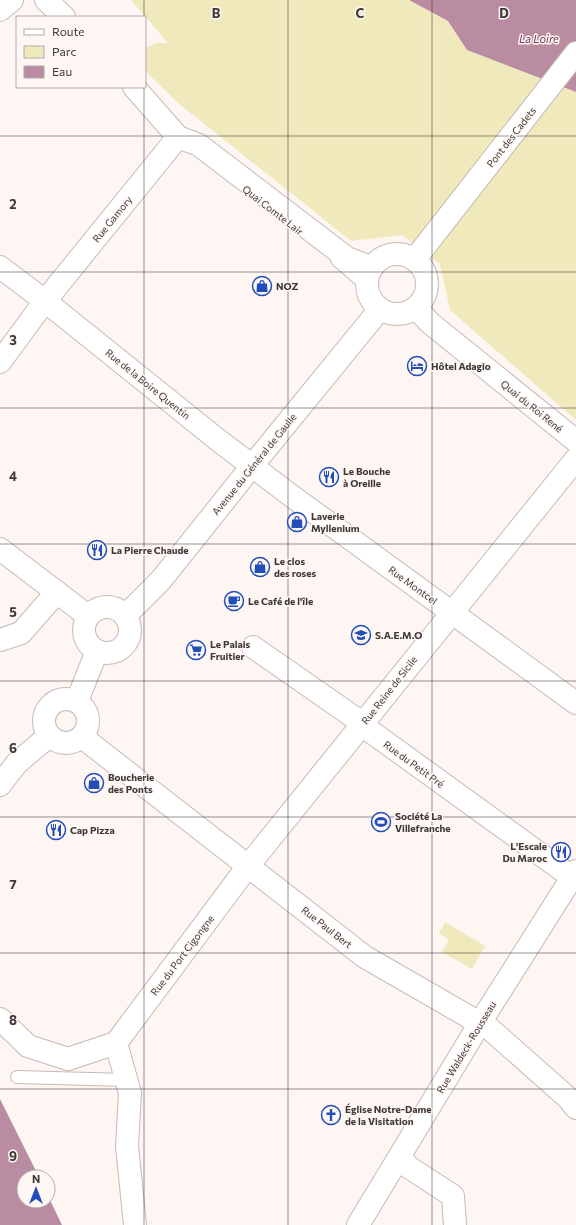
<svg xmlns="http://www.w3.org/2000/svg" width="576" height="1225" font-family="Commissioner,sans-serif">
	<rect width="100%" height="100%" fill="#fef6f3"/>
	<!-- green -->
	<g fill="#efe9bb">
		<path d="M131,0H409L448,21L467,50L576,92V420L450,310L440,264L402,235L351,241L178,103L145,71V48L157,43H168Z"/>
		<path d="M445,922L485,946L472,969L442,952L449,939L439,934Z"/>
	</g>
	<!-- water -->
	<g fill="#ba8ca2">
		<path d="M409,0H576V92L467,50L448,21Z"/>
		<path d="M0,1099L39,1177H24V1201H48V1196L62,1225H0Z"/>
	</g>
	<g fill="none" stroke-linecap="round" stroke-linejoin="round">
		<!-- lane casing -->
		<g stroke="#c6bab4" stroke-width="14">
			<g id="lane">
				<path d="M337,260L367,286"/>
				<path d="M17,1077L127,1080"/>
			</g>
		</g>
		<!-- street casing -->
		<g stroke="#c6bab4" stroke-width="24">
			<g id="street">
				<path d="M46,0L64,17"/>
				<path d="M0,10L12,0"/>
				<path d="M134,87L178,137L199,145L347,258L372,268"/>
				<path d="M178,137L45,301L218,440L289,494L576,703"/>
				<path d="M0,267L45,301L0,362"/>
				<path d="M416,308L430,323L576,441"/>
				<path d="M0,549L88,616"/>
				<path d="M0,640L21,633L57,592"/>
				<path d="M253,647L355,718L370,731L576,880"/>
				<path d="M82,737L365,957L490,1029L568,1098L576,1108"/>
				<path d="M0,1019L28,1046L68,1059L116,1043"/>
				<path d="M116,1043L248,866L576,459"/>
				<path d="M116,1043L130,1093L127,1146L135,1225"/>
				<path d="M401,1156L407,1166L453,1196L455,1225"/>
				<path d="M358,1225L480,1023L576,871"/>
			</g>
		</g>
		<!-- secondary casing -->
		<g stroke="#c6bab4" stroke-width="24">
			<g id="secondary">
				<circle cx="397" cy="284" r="30"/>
				<path d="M415,259L576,53"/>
				<circle cx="107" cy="630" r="23"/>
				<path d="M125,616L161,580L252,466L380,309"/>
				<circle cx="66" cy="721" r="22"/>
				<path d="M77,701L97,651"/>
				<path d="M0,785L17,763L49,736"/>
			</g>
		</g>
		<!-- lane -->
		<use href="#lane" stroke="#fff" stroke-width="12"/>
		<!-- street -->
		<use href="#street" stroke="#fff" stroke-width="22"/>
		<!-- secondary -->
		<use href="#secondary" stroke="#fff" stroke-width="22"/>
	</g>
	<!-- grid -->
	<path fill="none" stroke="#3e3937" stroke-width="1" stroke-opacity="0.55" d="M144,0V17M288,0V1225M432,0V1225M144,87V1225M0,136H576M0,272H576M0,408H576M0,544H576M0,681H576M0,817H576M0,953H576M0,1089H576"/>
	<!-- icons -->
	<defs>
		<g id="shop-ring" transform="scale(1)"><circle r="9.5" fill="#fef6f3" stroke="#214ebb" stroke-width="1.5"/><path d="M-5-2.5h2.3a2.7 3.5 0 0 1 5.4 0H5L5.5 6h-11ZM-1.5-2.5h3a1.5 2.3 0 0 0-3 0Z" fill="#214ebb"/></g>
		<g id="hotel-ring" transform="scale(1)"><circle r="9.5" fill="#fef6f3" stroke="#214ebb" stroke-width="1.5"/><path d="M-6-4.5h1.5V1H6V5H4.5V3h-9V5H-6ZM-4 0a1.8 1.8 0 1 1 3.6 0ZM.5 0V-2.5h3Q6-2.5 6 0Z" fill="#214ebb"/></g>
		<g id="restaurant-ring" transform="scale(1)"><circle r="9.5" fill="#fef6f3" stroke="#214ebb" stroke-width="1.5"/><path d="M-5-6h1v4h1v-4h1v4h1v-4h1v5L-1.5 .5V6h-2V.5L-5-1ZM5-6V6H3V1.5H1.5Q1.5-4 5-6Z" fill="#214ebb"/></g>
		<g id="cafe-ring" transform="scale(1)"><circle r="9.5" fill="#fef6f3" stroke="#214ebb" stroke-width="1.5"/><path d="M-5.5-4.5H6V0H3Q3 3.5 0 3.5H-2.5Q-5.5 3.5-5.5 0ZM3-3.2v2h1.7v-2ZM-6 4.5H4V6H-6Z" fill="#214ebb"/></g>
		<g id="school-ring" transform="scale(1)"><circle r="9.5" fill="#fef6f3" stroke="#214ebb" stroke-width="1.5"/><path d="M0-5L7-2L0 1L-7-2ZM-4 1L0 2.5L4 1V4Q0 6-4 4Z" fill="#214ebb"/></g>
		<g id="supermarket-ring" transform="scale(1)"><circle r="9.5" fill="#fef6f3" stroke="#214ebb" stroke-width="1.5"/><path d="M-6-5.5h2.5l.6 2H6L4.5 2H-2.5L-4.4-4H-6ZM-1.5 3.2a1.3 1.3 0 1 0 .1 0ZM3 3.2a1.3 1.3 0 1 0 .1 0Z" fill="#214ebb"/></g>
		<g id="stadium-ring" transform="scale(1)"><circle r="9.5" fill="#fef6f3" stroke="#214ebb" stroke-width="1.5"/><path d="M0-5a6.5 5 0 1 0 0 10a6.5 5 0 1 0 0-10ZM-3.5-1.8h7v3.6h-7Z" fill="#214ebb"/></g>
		<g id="church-ring" transform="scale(1)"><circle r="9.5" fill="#fef6f3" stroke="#214ebb" stroke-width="1.5"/><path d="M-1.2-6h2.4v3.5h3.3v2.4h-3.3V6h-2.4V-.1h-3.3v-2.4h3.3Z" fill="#214ebb"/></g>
	</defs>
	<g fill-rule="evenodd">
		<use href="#shop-ring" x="262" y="286"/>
		<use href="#hotel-ring" x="417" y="366"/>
		<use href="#restaurant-ring" x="329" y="477"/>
		<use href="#shop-ring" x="297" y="522"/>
		<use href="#restaurant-ring" x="97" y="550"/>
		<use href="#shop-ring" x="260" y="567"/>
		<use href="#cafe-ring" x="234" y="601"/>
		<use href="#school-ring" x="361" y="635"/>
		<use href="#supermarket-ring" x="196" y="650"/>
		<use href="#shop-ring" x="94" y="783"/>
		<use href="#stadium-ring" x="381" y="822"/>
		<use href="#restaurant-ring" x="56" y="830"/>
		<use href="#restaurant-ring" x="561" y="852"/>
		<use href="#church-ring" x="331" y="1115"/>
	</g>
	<g text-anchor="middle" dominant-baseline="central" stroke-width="3" stroke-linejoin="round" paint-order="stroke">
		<!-- street labels -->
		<g font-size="10" fill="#3e3937" stroke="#fef6f3">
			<text transform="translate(511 137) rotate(-52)">Pont des Cadets</text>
			<text transform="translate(273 210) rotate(38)">Quai Comte Lair</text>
			<text transform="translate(112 219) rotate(-51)">Rue Gamory</text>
			<text transform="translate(148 384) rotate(39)">Rue de la Boire Quentin</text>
			<text transform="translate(532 406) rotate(39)">Quai du Roi René</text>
			<text transform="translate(254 464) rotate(-51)">Avenue du Général de Gaulle</text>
			<text transform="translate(413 585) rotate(36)">Rue Montcel</text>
			<text transform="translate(389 690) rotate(-52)">Rue Reine de Sicile</text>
			<text transform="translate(414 764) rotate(36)">Rue du Petit Pré</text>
			<text transform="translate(327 927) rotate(38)">Rue Paul Bert</text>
			<text transform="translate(182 955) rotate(-53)">Rue du Port Cigongne</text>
			<text transform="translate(466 1047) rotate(-59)">Rue Waldeck-Rousseau</text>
		</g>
		<!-- poi labels -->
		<g font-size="10" font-weight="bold" fill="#3e3937" stroke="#fef6f3" text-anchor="start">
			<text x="276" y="286">NOZ</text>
			<text x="431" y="366">Hôtel Adagio</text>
			<text x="343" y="471">Le Bouche<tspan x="343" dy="12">à Oreille</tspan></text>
			<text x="311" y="516">Laverie<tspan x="311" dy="12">Myllenium</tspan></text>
			<text x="111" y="550">La Pierre Chaude</text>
			<text x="274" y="561">Le clos<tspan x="274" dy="12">des roses</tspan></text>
			<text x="248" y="601">Le Café de l'île</text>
			<text x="375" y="635">S.A.E.M.O</text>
			<text x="210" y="644">Le Palais<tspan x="210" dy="12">Fruitier</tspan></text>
			<text x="108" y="777">Boucherie<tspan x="108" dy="12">des Ponts</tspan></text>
			<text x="395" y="816">Société La<tspan x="395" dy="12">Villefranche</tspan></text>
			<text x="70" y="830">Cap Pizza</text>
			<text x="547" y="846" text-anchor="end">L'Escale<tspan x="547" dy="12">Du Maroc</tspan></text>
			<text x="345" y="1109">Église Notre-Dame<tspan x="345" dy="12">de la Visitation</tspan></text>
		</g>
		<!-- water labels -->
		<g font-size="11" font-style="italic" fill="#713656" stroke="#fef6f3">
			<text x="539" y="38">La Loire</text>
		</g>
	</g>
	<g font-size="13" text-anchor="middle" font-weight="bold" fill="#3e3937" stroke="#fef6f3" stroke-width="3" stroke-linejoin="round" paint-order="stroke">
		<text x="216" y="18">B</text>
		<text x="360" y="18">C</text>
		<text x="504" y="18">D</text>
		<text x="13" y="209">2</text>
		<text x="13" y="345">3</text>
		<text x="13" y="481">4</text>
		<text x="13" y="617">5</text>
		<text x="13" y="753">6</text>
		<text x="13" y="889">7</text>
		<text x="13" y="1025">8</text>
		<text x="13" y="1161">9</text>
	</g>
	<!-- legend -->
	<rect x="16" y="16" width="130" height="72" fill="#fef6f3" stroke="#b1aaa8"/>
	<rect x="24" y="29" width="20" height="6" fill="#ffffff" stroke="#b1aaa8"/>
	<text x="52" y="36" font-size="12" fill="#3e3937">Route</text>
	<rect x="24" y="46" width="20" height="12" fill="#efe9bb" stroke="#b1aaa8"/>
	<text x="52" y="56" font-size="12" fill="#3e3937">Parc</text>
	<rect x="24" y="66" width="20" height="12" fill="#ba8ca2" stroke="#b1aaa8"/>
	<text x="52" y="76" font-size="12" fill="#3e3937">Eau</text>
	<!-- north arrow -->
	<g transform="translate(36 1189)"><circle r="19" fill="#fef6f3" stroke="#b1aaa8"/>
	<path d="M0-3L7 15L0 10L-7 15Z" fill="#214ebb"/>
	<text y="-6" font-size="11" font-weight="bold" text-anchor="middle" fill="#3e3937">N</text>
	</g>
</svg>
